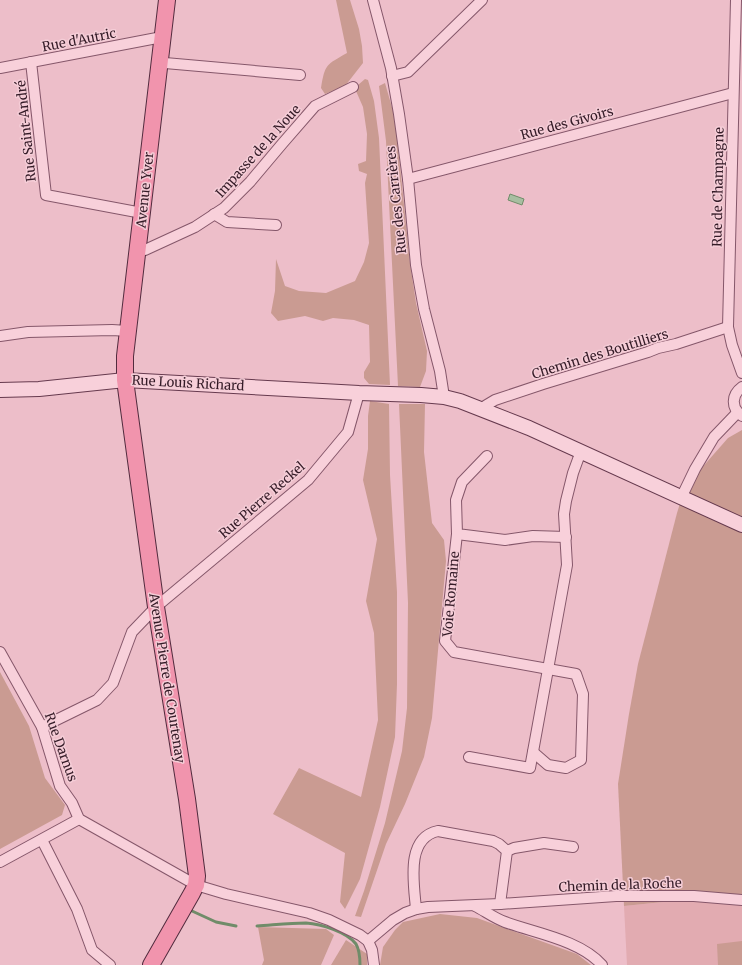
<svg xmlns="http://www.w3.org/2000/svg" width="742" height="965" font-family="Merriweather,serif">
	<rect width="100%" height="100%" fill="#edbec9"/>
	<!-- farmland -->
	<path fill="#e2abb1" d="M742,894V965H627L624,906Z"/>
	<!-- green -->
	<g fill="#ca9b92">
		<path d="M336,0H350L359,29L362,46L363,63L345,86L325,94L321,88C325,64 326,65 347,53Z"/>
		<path d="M365,79L368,80L374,101L379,138L390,385L369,384L364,378V372L370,362L369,325L354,320L333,318L323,321L305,316L278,321L271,313L275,291L276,259L285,286L299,291L326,293L355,281L364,262L369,243L365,183L367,174L359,171L358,164L366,161L367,134L363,107L356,91L358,85Z"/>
		<path d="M385,83L395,118L410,263L416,303L427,351L426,371L420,387L398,386L386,141L379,86Z"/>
		<path d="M370,401L389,404L390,475L397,592V684L395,737L380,807L360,879L345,909L340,902L345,853L273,814L299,768L361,797L378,720L374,633L366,601L377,539L363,480L368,449V416Z"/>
		<path d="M399,404H425L424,452L432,523L444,540L446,561L432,718L424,757L405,804L386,844L361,917L355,916L364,891L385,823L402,751L407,708L408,603Z"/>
		<path d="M742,430V894L624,906L618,784L629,714L638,664L677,513L685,487L728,438Z"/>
		<path d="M0,672L29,726L45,778L65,805L62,815L0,849Z"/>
		<path d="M440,914L477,918L577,954L591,965H380L383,947L395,930L403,922Z"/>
		<path d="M258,927L326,929L334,935L321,965H262L264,960Z"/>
		<path d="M346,940L367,954V965H331Z"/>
		<path d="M742,941V965H718L717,944Z"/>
	</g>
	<!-- water -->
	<path fill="#a8bea1" stroke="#708c69" d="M510,194L524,199L522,205L508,200Z"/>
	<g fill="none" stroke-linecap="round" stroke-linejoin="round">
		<!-- stream -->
		<g stroke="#708c69" stroke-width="3">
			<path d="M192,911L216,922L236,926"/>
			<path d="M257,926C273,925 290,923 306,923C321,924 347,932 356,944C360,951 360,958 360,965"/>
		</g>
		<!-- street casing -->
		<g stroke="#85576a" stroke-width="12">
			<g id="street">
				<path d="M373,0L391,68L399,114L408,179L416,265L424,309L440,371L444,397"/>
				<path d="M736,0L728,327L732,345L742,373"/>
				<path d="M160,61L165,63L300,75"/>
				<path d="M31,62L46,195L142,213"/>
				<path d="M0,68L162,37"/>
				<path d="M392,76L408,72L482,0"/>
				<path d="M408,179L733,93"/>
				<path d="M214,214L227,222L276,225"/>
				<path d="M138,250H145L195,227L224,208L250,182L282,144L315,106L353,87"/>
				<path d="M0,336L28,332L112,330L128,331"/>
				<path d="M742,387C731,395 731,408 742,416"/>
				<path d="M480,409L495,400L543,384L648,352L658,348L676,344L728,327"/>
				<path d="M487,456L462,482L456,500L457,534L505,540L533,536L566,537"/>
				<path d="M681,498L695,469L714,437L737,413"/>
				<path d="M457,534L445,641L454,652L576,674L583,694L581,760L566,768L548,765L533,752"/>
				<path d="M0,652L42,727L60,786L72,803L79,819L196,885L226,894L309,913L329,920L360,935L368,941L372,950L374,965"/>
				<path d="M42,727L97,700L113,683L132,632L156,607L308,480L348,432L359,393"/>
				<path d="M469,757L530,768L567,565L564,514L566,501L573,473L581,451"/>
				<path d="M42,840L77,909L92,950L110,965"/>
				<path d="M507,851L514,848L544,843L573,847"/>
				<path d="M0,862L79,819"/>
				<path d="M475,906C485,911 494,918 505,922C535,933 580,940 602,965"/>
				<path d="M416,909C414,884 405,838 438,831L493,841L499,844L507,851L500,904"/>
				<path d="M368,941L393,920L405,913L416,909L428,907L500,904L616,896H694L742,900"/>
			</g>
		</g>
		<!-- secondary casing -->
		<g stroke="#663a4e" stroke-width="16">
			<path id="secondary" d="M0,390L39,389L125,380L359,393L421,395L444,397L460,401L529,428L742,525"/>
		</g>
		<!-- primary casing -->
		<g stroke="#522b3e" stroke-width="18">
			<path id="primary" d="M151,965L192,893L196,885L197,876L187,799L156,607L125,380V356L167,0"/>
		</g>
		<!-- street -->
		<use href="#street" stroke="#f8d0da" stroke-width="10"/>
		<!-- secondary -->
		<use href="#secondary" stroke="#f8d0da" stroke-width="14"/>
		<!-- primary -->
		<use href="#primary" stroke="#f194ad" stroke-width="16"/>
	</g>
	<g text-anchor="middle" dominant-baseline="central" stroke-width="3" stroke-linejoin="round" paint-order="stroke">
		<!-- street labels -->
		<g font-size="13" fill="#341b27" stroke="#f5cdd7">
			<text transform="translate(79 40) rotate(-11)">Rue d'Autric</text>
			<text transform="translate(567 123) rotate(-15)">Rue des Givoirs</text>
			<text transform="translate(26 131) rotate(-96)">Rue Saint-André</text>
			<text transform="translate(258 151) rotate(-48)">Impasse de la Noue</text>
			<text transform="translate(718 187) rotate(-89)">Rue de Champagne</text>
			<text transform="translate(145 190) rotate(-84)">Avenue Yver</text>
			<text transform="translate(396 200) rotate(-96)">Rue des Carrières</text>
			<text transform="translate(600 354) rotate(-17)">Chemin des Boutilliers</text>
			<text transform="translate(188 383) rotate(3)">Rue Louis Richard</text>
			<text transform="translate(262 500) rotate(-41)">Rue Pierre Reckel</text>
			<text transform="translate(451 594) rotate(-85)">Voie Romaine</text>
			<text transform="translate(167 678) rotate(81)">Avenue Pierre de Courtenay</text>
			<text transform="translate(61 747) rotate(70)">Rue Darnus</text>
			<text transform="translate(620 885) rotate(-2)">Chemin de la Roche</text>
		</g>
	</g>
</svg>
